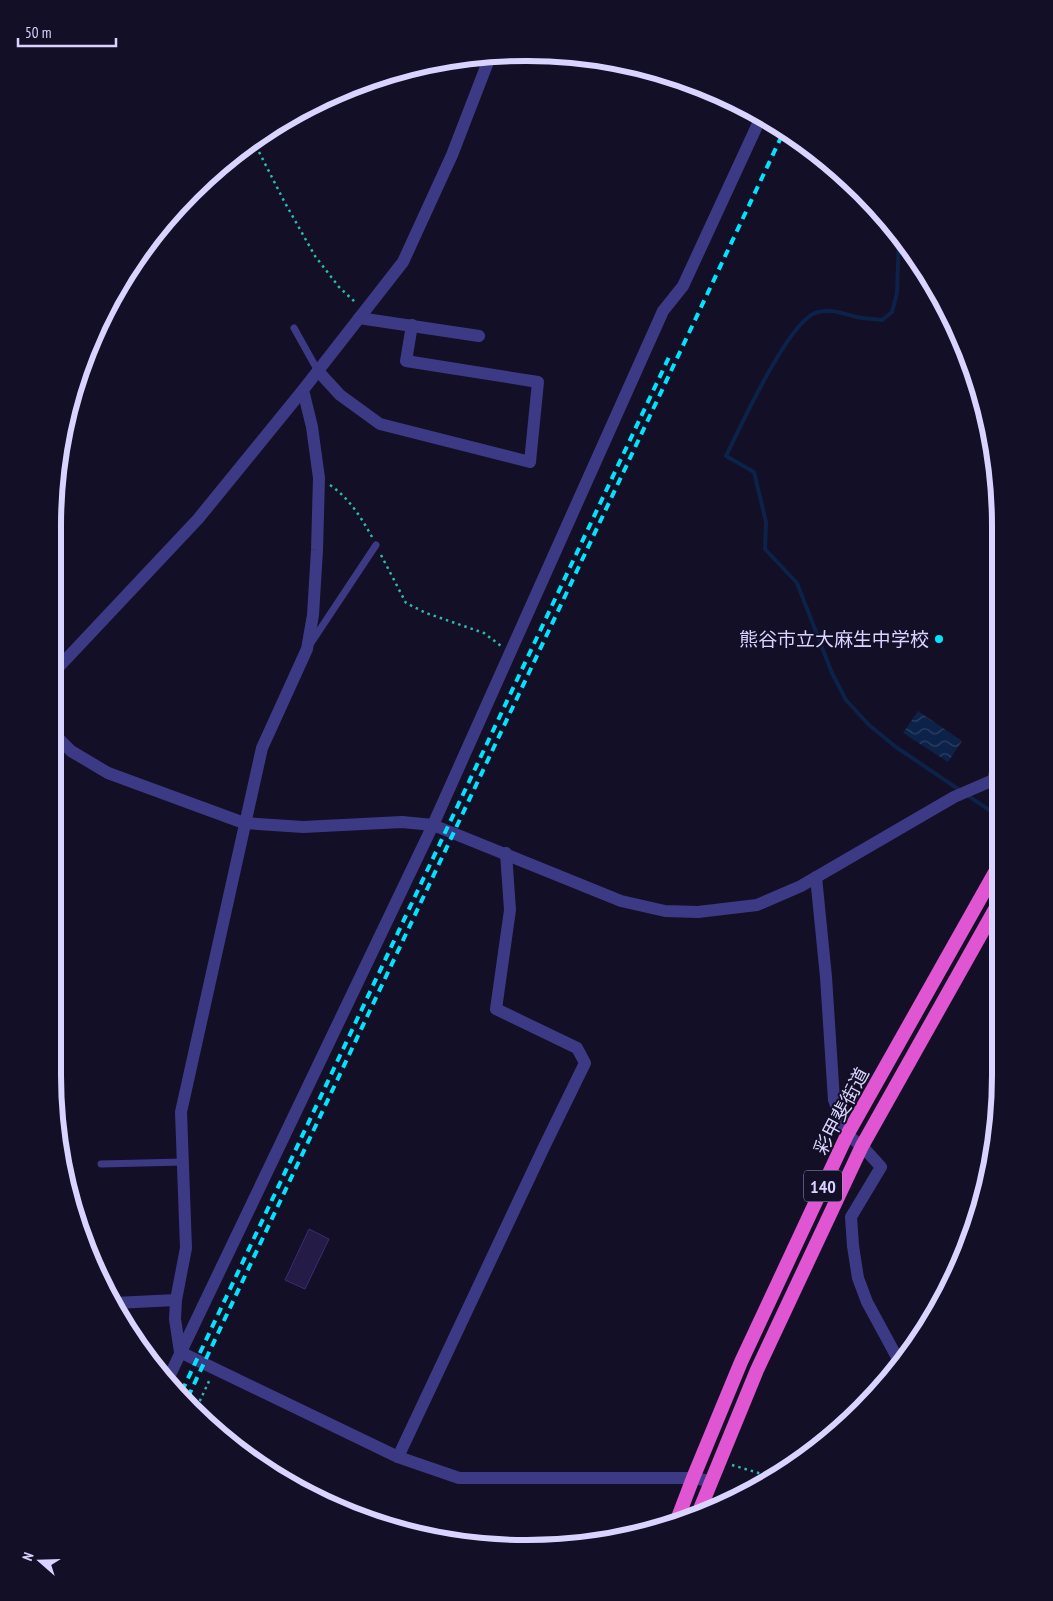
<svg xmlns="http://www.w3.org/2000/svg" width="1053" height="1601" font-family="'PT Sans Narrow','Noto Sans JP',sans-serif">
	<defs>
		<pattern id="water-waves" width="16" height="10" patternUnits="userSpaceOnUse" patternTransform="scale(1.25)"><rect width="16" height="10" fill="#0c2248"/><path d="M0 5q4-4 8 0t8 0" fill="none" stroke="#2f4163"/></pattern>
	</defs>
	<rect width="100%" height="100%" fill="#130f26"/>
	<!-- water -->
	<path fill="url(#water-waves)" d="M918,711L962,741L948,762L903,733Z"/>
	<g fill="none" stroke-linecap="round" stroke-linejoin="round">
		<!-- stream -->
		<g stroke="#0c2248" stroke-width="4">
			<path d="M899,234L897,293L892,312L882,320C876,319 869,319 863,318C846,316 836,308 818,312C790,317 740,428 726,456L754,472L766,522L765,549L797,583L832,673L846,700L869,725L896,747L961,791"/>
			<path d="M967,795L998,816"/>
		</g>
	</g>
	<!-- building -->
	<path fill="#241b47" stroke="#3b2d73" d="M309,1229L329,1239L305,1289L285,1280Z"/>
	<g fill="none" stroke-linecap="round" stroke-linejoin="round">
		<!-- path -->
		<g stroke="#2fb8b0" stroke-width="2.5" stroke-dasharray="2.5 4" stroke-linecap="butt">
			<path d="M255,140V144L284,201L315,256L339,287L356,303"/>
			<path d="M330,485C349,498 361,517 372,537"/>
			<path d="M381,555L406,603L426,613L484,633L501,646"/>
			<path d="M197,1407L210,1379"/>
			<path d="M732,1465L772,1477"/>
		</g>
		<!-- service -->
		<g stroke="#3d3a85" stroke-width="7">
			<path d="M294,328L318,371"/>
			<path d="M311,643L376,545"/>
			<path d="M101,1164L183,1162"/>
		</g>
		<!-- minor -->
		<g stroke="#3d3a85" stroke-width="12">
			<path d="M359,318L479,336"/>
			<path d="M318,371L340,395L380,424L530,462L538,382L406,361L412,325"/>
			<path d="M303,390L312,427L319,478L317,550L313,615L307,649L262,748L181,1112L186,1248L176,1300L175,1319L180,1352L398,1457L459,1478H693L710,1481"/>
			<path d="M55,735L71,751L108,773L244,823L303,827L402,822L433,825L621,901L665,911L698,912L757,905L801,886L954,797L998,778"/>
			<path d="M994,778L998,754"/>
			<path d="M816,877L826,977L834,1100L847,1135L862,1146L881,1167L851,1217L853,1246L858,1278L867,1302L899,1361"/>
			<path d="M115,1303L176,1300"/>
			<path d="M169,1377L433,825L663,311L683,286L762,115"/>
			<path d="M398,1457L544,1147L585,1063L577,1048L496,1009L510,910L506,853"/>
		</g>
		<!-- tertiary -->
		<path stroke="#3d3a85" stroke-width="12" d="M55,671L198,519L303,390L403,262L452,155L491,54"/>
		<!-- trunk -->
		<g stroke="#e055d1" stroke-width="14">
			<path d="M700,1509L757,1370L862,1146L998,904"/>
			<path d="M677,1520L693,1478L741,1362L847,1135L998,867"/>
		</g>
		<!-- rail -->
		<g stroke="#00e5ff" stroke-width="4" stroke-dasharray="8 6" stroke-linecap="butt">
			<path d="M182,1391L670,355"/>
			<path d="M188,1397L784,131"/>
		</g>
	</g>
	<!-- markers -->
	<circle fill="#00e5ff" stroke="#130f26" stroke-width="2" cx="939" cy="639" r="5"/>
	<g text-anchor="middle" dominant-baseline="central" stroke-width="4" stroke-linejoin="round" paint-order="stroke">
		<!-- shield labels -->
		<rect fill="#130f26" stroke="#9e99be" stroke-width="1" x="804" y="1170.5" width="38" height="31" rx="4"/>
		<g font-size="18" font-weight="bold" fill="#d9d4ff">
			<text x="823" y="1186">140</text>
		</g>
		<!-- poi labels -->
		<g font-size="19" fill="#d9d4ff" stroke="#130f26" text-anchor="end">
			<text x="929" y="639">熊谷市立大麻生中学校</text>
		</g>
		<!-- street labels -->
		<g font-size="19" fill="#d9d4ff" stroke="#130f26">
			<text transform="translate(841 1111) rotate(-62)">彩甲斐街道</text>
		</g>
	</g>
	<!-- crop -->
	<path d="M0 0H1053V1601H0ZM526 61H527A465 465 0 0 1 992 526V1075A465 465 0 0 1 527 1540H526A465 465 0 0 1 61 1075V526A465 465 0 0 1 526 61Z" fill="#130f26" fill-rule="evenodd"/>
	<path fill="none" stroke="#d9d4ff" stroke-width="6" d="M526 61H527A465 465 0 0 1 992 526V1075A465 465 0 0 1 527 1540H526A465 465 0 0 1 61 1075V526A465 465 0 0 1 526 61Z"/>
	<!-- north arrow -->
	<g transform="translate(40 1561) rotate(290)" stroke="#130f26" stroke-width="4" paint-order="stroke">
	<path d="M0-4L9 19L0 12L-9 19Z" fill="#d9d4ff"/>
	<text y="-8" font-size="14" font-weight="bold" text-anchor="middle" fill="#d9d4ff">N</text>
	</g>
	<!-- scale -->
	<path d="M18 38v8h98v-8" fill="none" stroke="#d9d4ff" stroke-width="2.5"/>
	<text x="25" y="38" font-size="15" fill="#d9d4ff" stroke="#130f26" stroke-width="4" paint-order="stroke">50 m</text>
</svg>
